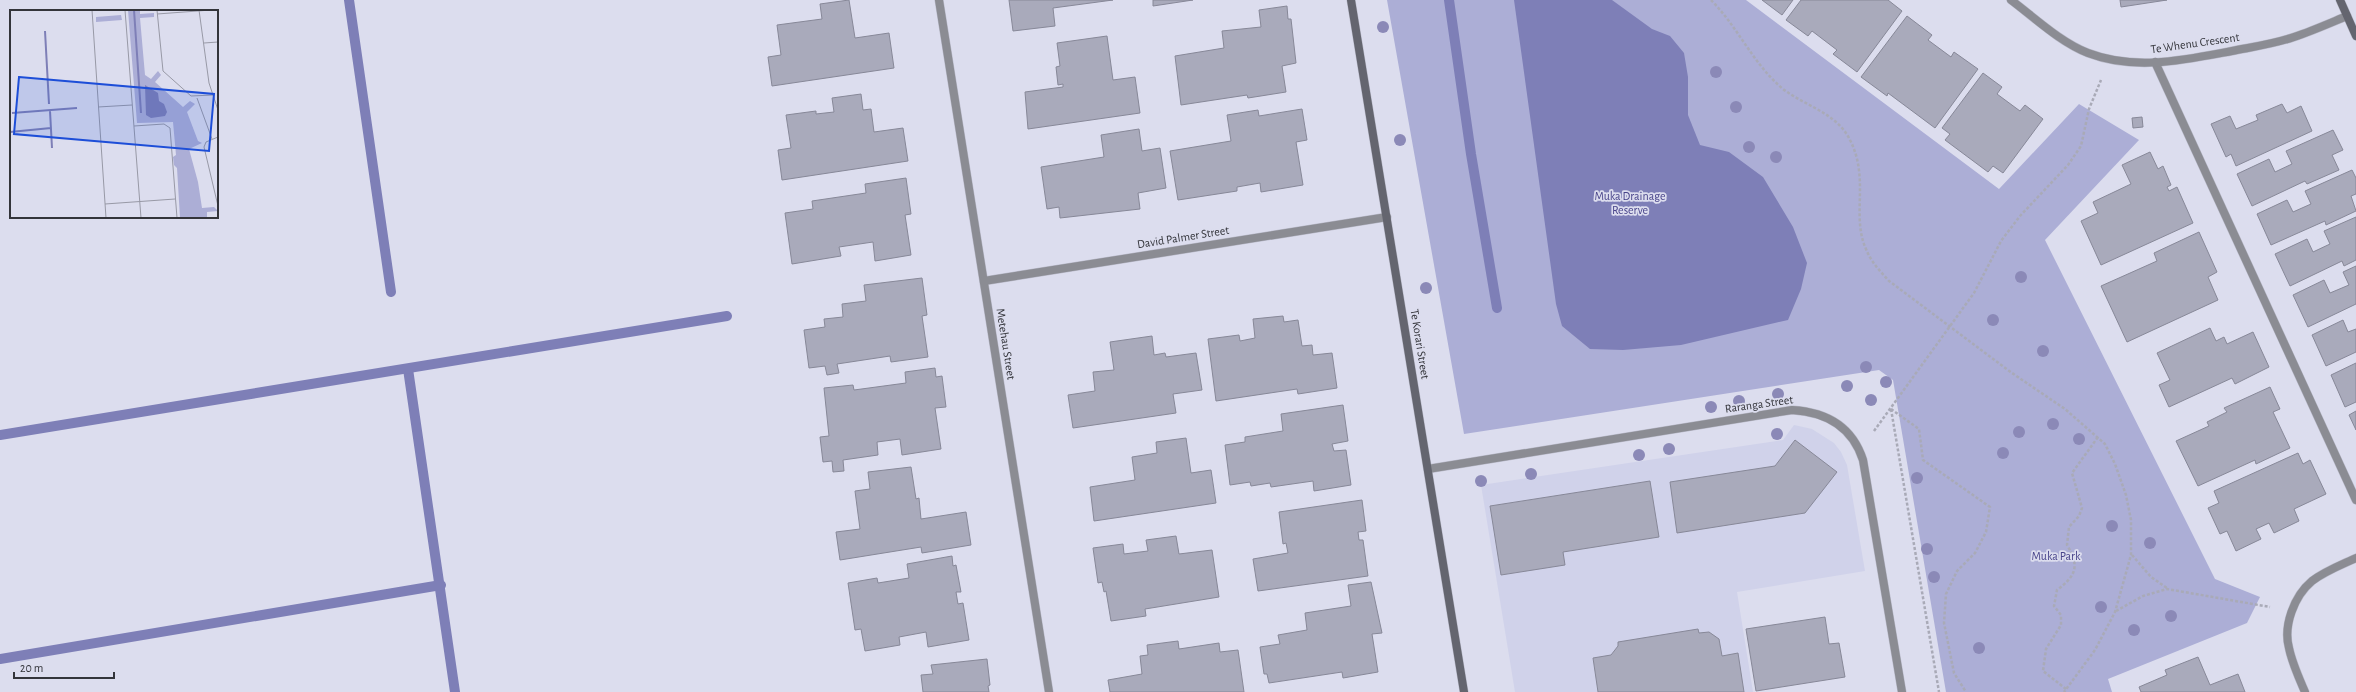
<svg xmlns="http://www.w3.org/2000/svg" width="2356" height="692" font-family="'Alegreya Sans',sans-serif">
	<rect width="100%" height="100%" fill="#dcddee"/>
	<!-- built -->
	<path fill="#d0d2ea" d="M1794,425L1812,429L1834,443L1841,452L1847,465L1865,571L1737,592L1753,692H1515L1481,485L1783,440Z"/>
	<!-- green -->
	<path fill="#acaed6" d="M1387,0H1746L1999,189L2079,104L2139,140L2045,240L2215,579L2260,597L2247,623L2108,679L2112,692H1946L1893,380L1879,370L1464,434Z"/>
	<!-- water -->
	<path fill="#7e7fb7" d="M1514,0H1612L1652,29L1670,36L1684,53L1688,77V115L1700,145L1729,152L1763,177L1793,227L1807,263L1801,289L1788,320L1681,345L1623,350L1590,349L1562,326L1556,304Z"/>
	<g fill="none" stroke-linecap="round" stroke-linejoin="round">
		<!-- stream -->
		<g stroke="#7e7fb7" stroke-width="10">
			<path d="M349,0L391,292"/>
			<path d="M1449,0L1471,154L1497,308"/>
			<path d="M408,369L455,692"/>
			<path d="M0,435L727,316"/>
			<path d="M0,659L441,585"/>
		</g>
	</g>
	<!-- building -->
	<g fill="#a9aabb" stroke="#878898">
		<path d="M849,0L855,38L889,33L894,68L772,86L768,57L781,55L777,25L822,19L820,4Z"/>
		<path d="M1009,0H1113L1053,8L1055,26L1013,31Z"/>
		<path d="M1153,0H1193L1153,6Z"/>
		<path d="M1762,0H1793L1782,15Z"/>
		<path d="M1801,0H1888L1902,11L1857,72L1833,54L1837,50L1812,31L1808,36L1786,20Z"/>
		<path d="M2120,0H2167L2121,7Z"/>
		<path d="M1287,6L1288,19H1291L1296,63L1282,66L1286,92L1248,98L1247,95L1181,105L1175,56L1224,48L1222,31L1261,27L1259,10Z"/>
		<path d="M1907,16L1932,35L1928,40L1951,57L1954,52L1978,69L1935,128L1888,93L1887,96L1861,77Z"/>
		<path d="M1107,36L1113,80L1135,77L1140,113L1028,129L1025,92L1063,87V84L1058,85L1056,67L1060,66L1057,43Z"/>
		<path d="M1983,73L2002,87L1997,94L2020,111L2025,105L2043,119L2003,173L1993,166L1988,172L1945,140L1950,134L1942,128Z"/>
		<path d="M861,94L863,110L871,109L874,132L903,128L908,161L782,180L778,150L791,148L786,115L816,111V114L834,112L832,98Z"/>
		<path d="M2282,104L2287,113L2301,106L2312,131L2236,166L2231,154L2226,157L2211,124L2230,116L2236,129L2258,120L2256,115Z"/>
		<path d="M1302,109L1307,140L1296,142L1303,185L1261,192L1260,183L1237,187V191L1178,200L1170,151L1231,141L1227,115L1258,110L1259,116Z"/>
		<path d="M2142,117L2143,127L2133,128L2132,118Z"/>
		<path d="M1139,129L1142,151L1160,148L1166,188L1138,193L1140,209L1060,218L1059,207L1047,209L1041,167L1104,157L1101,135Z"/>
		<path d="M2333,130L2343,150L2332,155L2339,170L2307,184L2305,181L2252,206L2237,174L2269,159L2275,172L2292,164L2286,151Z"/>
		<path d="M2150,152L2158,169L2163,166L2171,185L2167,187L2169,191L2177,187L2193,223L2101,265L2081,221L2098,213L2093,202L2131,184L2122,165Z"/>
		<path d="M2352,170L2356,178V194L2351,196L2356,211L2326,225L2325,221L2271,245L2257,214L2287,200L2293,212L2311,204L2305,191Z"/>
		<path d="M906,178L911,214L905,215L911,255L875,261L873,242L839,247L841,256L792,264L785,213L813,209L812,201L866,193L865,184Z"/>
		<path d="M2356,217V260L2344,266L2342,261L2290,286L2275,254L2307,239L2313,252L2330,244L2324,231Z"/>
		<path d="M2199,232L2217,272L2208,277L2218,300L2127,342L2101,286L2157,261L2154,253Z"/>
		<path d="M2356,266V304L2308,327L2293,295L2324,280L2330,293L2349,285L2343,272Z"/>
		<path d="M922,278L927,315L922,316L928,357L891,362L890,356L837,364L839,373L827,375L825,366L809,368L804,330L825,327L824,319L843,317L842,304L866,301L864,285Z"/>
		<path d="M1283,316L1284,322L1298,320L1302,346L1312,345L1313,355L1332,353L1337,388L1298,394L1297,389L1216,401L1208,339L1239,335L1240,341L1255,338L1253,319Z"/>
		<path d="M2343,320L2348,332L2356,329V352L2326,366L2312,335Z"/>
		<path d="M2210,328L2216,341L2224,337L2227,344L2253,332L2269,367L2235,384L2232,378L2169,407L2159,385L2170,380L2157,353Z"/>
		<path d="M1152,336L1154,355L1165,353L1166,357L1196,353L1202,390L1173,394L1176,413L1073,428L1068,395L1095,391L1093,372L1114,370L1110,342Z"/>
		<path d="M2356,363V402L2345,407L2331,375Z"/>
		<path d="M935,368L936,377L942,376L946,407L935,408L941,449L902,455L900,439L877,442L878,455L843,460L844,471L833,472L832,461L823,462L820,437L829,436L824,388L853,385L854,390L906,383L905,372Z"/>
		<path d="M2270,387L2280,409L2273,412L2290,448L2256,464L2255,460L2198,486L2176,441L2209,426L2207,422L2227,412L2224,408Z"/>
		<path d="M1343,405L1348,441L1332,444L1334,451L1346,450L1351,485L1314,491L1313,481L1271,487L1270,483L1251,486L1250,482L1230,485L1225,445L1245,442V437L1283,431L1281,414Z"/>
		<path d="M2356,411V430L2349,415Z"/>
		<path d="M1186,438L1191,473L1211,470L1216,503L1094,521L1090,487L1135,480L1132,457L1157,453L1156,442Z"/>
		<path d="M1795,440L1837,472L1805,513L1677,533L1670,482L1775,466Z"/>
		<path d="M2298,453L2303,464L2310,460L2326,494L2294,509L2299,521L2274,533L2269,523L2256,529L2261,539L2236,551L2227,531L2220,534L2208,508L2219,503L2214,491Z"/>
		<path d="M911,467L916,499L919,498L921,519L966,512L971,545L922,553L921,547L840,560L836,532L860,529L855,491L870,489L868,472Z"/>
		<path d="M1650,481L1659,537L1563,552L1565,565L1501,575L1490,506Z"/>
		<path d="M1362,500L1366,531L1358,532L1359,540H1363L1368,576L1258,591L1253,559L1288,553L1286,543L1283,544L1279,512Z"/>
		<path d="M1176,536L1179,554L1212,550L1219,597L1145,609L1146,616L1111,621L1106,591L1104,592L1102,582L1098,583L1093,548L1123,544L1124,554L1148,551L1146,540Z"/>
		<path d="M952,556L953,566L956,565L961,592H956L958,604L963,603L969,640L928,647L926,632L899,637L900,645L865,651L861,629L855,630L848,583L877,578L878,583L909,578L907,564Z"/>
		<path d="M1371,582L1382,633L1372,634L1378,672L1343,678L1342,672L1269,683L1267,674H1264L1260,647L1280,644L1278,635L1307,630L1305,613L1351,606L1348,585Z"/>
		<path d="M1825,617L1829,644L1839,643L1845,677L1756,691L1746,629Z"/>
		<path d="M1698,629L1699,633L1709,632L1719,639L1722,656L1738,653L1744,692H1598L1593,658L1611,655L1618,646V642Z"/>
		<path d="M1178,641L1179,649L1219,643L1220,652L1238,650L1244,692H1110L1108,680L1142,674L1140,656L1148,655L1147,645Z"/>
		<path d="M2198,657L2210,685L2238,674L2245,692H2141L2139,687L2167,675L2165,670Z"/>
		<path d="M987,659L990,685L988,686L989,692H923L921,675L933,674L931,665Z"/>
	</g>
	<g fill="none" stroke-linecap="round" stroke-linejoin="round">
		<!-- lane casing -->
		<g stroke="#babbca" stroke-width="9">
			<path id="lane" d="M2155,62L2356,500"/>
		</g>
		<!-- street casing -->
		<g stroke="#babbca" stroke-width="9">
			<g id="street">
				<path d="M939,0L1049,692"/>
				<path d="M2011,0C2035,18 2060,42 2088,53C2135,71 2184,60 2232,51C2252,47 2274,44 2294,37C2312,31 2330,23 2347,16"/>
				<path d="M984,281L1387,217"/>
				<path d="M1428,469L1792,410C1826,412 1852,426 1863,460L1902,692"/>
				<path d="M2305,692C2299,678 2292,663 2289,648C2283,626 2294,596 2312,581C2325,571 2341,565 2356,558"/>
			</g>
		</g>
		<!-- secondary casing -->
		<g stroke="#babbca" stroke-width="9">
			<g id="secondary">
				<path d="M1351,0L1464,692"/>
				<path d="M2340,0L2356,36"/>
			</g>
		</g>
		<!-- path -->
		<g stroke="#a9aab7" stroke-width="2.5" stroke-dasharray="3 2" stroke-linecap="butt">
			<path d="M1711,0C1738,27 1753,64 1783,89C1805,106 1837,113 1850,140C1870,179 1851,216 1866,249C1871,262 1880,271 1889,281L2012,373L2065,409L2105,444L2115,464L2126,495L2131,520V555L2115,612L2095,650L2064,692"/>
			<path d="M1891,409L1919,429L1923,460L1990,507L1986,532L1975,553L1957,571L1946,594L1944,623L1954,673L1966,692"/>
			<path d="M1891,409L1939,692"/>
			<path d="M1874,431L1974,293L2001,241L2020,216L2068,165L2081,146L2089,109L2101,80"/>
			<path d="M2132,555L2151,577L2167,588"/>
			<path d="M2116,611L2143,596L2167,589L2270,607"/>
			<path d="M2066,689L2043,671L2046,649L2061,625V615L2054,606L2057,590C2076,576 2080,566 2067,545L2069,527L2079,516L2082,508L2072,473L2098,437"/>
		</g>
		<!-- lane -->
		<use href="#lane" stroke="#8b8c93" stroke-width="8"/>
		<!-- street -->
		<use href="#street" stroke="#8b8c93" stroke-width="8"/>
		<!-- secondary -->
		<use href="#secondary" stroke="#64656f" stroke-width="8"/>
	</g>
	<!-- trees -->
	<g fill="#8b89b7">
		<circle cx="1383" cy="27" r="6"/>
		<circle cx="1716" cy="72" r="6"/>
		<circle cx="1736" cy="107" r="6"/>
		<circle cx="1400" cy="140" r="6"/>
		<circle cx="1749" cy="147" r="6"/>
		<circle cx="1776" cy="157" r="6"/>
		<circle cx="2021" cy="277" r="6"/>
		<circle cx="1426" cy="288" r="6"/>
		<circle cx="1993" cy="320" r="6"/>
		<circle cx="2043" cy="351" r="6"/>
		<circle cx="1866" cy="367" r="6"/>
		<circle cx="1886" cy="382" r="6"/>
		<circle cx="1847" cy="386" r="6"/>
		<circle cx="1778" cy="394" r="6"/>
		<circle cx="1871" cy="400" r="6"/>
		<circle cx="1739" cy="401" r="6"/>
		<circle cx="1711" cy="407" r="6"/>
		<circle cx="2053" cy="424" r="6"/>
		<circle cx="2019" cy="432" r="6"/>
		<circle cx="1777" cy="434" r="6"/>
		<circle cx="2079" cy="439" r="6"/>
		<circle cx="1669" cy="449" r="6"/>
		<circle cx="2003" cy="453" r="6"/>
		<circle cx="1639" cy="455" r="6"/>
		<circle cx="1531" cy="474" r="6"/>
		<circle cx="1917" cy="478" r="6"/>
		<circle cx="1481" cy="481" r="6"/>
		<circle cx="2112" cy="526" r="6"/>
		<circle cx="2150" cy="543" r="6"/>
		<circle cx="1927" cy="549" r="6"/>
		<circle cx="1934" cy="577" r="6"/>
		<circle cx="2101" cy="607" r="6"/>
		<circle cx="2171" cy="616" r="6"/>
		<circle cx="2134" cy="630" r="6"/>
		<circle cx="1979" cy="648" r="6"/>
	</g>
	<g text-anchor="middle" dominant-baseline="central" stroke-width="3.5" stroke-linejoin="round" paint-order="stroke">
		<!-- street labels -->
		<g font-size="12" fill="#33343a" stroke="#dcddee">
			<text transform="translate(2195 43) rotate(-8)">Te Whenu Crescent</text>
			<text transform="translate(1183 237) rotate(-9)">David Palmer Street</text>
			<text transform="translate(1006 344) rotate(81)">Metehau Street</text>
			<text transform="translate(1420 344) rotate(81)">Te Korari Street</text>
			<text transform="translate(1759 404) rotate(-8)">Raranga Street</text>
		</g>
		<!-- park labels -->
		<g font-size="12" fill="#48448a" stroke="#dcddee">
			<text x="1630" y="196">Muka Drainage<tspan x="1630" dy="14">Reserve</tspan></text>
			<text x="2056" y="556">Muka Park</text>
		</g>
	</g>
	<!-- overview -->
	<g transform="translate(10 10)">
		<rect width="208" height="208" fill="#dcddee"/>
		<path d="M118,0H130V4L144,3V7L130,8L135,65L141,69L148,61L151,65L145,72L173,97L180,91L185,94L177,102L188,131L192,133L179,139L188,172L192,198L204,197L208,201L197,202V208H170L167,158L164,155L163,147L166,145L163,112L127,113ZM111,5L112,10L86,12V7Z" fill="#acaed6"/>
		<path d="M135,75L148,83L149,91L154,94L157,102L155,106L141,108L136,105Z" fill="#7e7fb7"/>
		<path fill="none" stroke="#7e7fb7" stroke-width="2" d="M124,0L131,103M35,21L39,94M40,101L42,138M2,103L67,98M0,122L41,118"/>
		<path fill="none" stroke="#9899a6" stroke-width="1" d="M82,0L96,208M115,0L131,208M147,0L153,61L181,86L203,85M189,0L199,73L208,100M147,4L201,0M194,33L208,32M187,88L202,129M88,97L122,95M124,116L154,114L160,118L167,208M208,127L196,132L194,137L208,196M95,194L165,189"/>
		<path fill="#1d4ed8" fill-opacity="0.15" stroke="#1d4ed8" stroke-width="2" d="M9,67L204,84L199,141L4,124Z"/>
		<rect width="208" height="208" fill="none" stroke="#33343a" stroke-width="2"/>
	</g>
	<!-- scale -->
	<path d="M14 672v6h100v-6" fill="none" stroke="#33343a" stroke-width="2"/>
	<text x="20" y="672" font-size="12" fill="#33343a" stroke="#dcddee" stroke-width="3" paint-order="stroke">20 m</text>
</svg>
